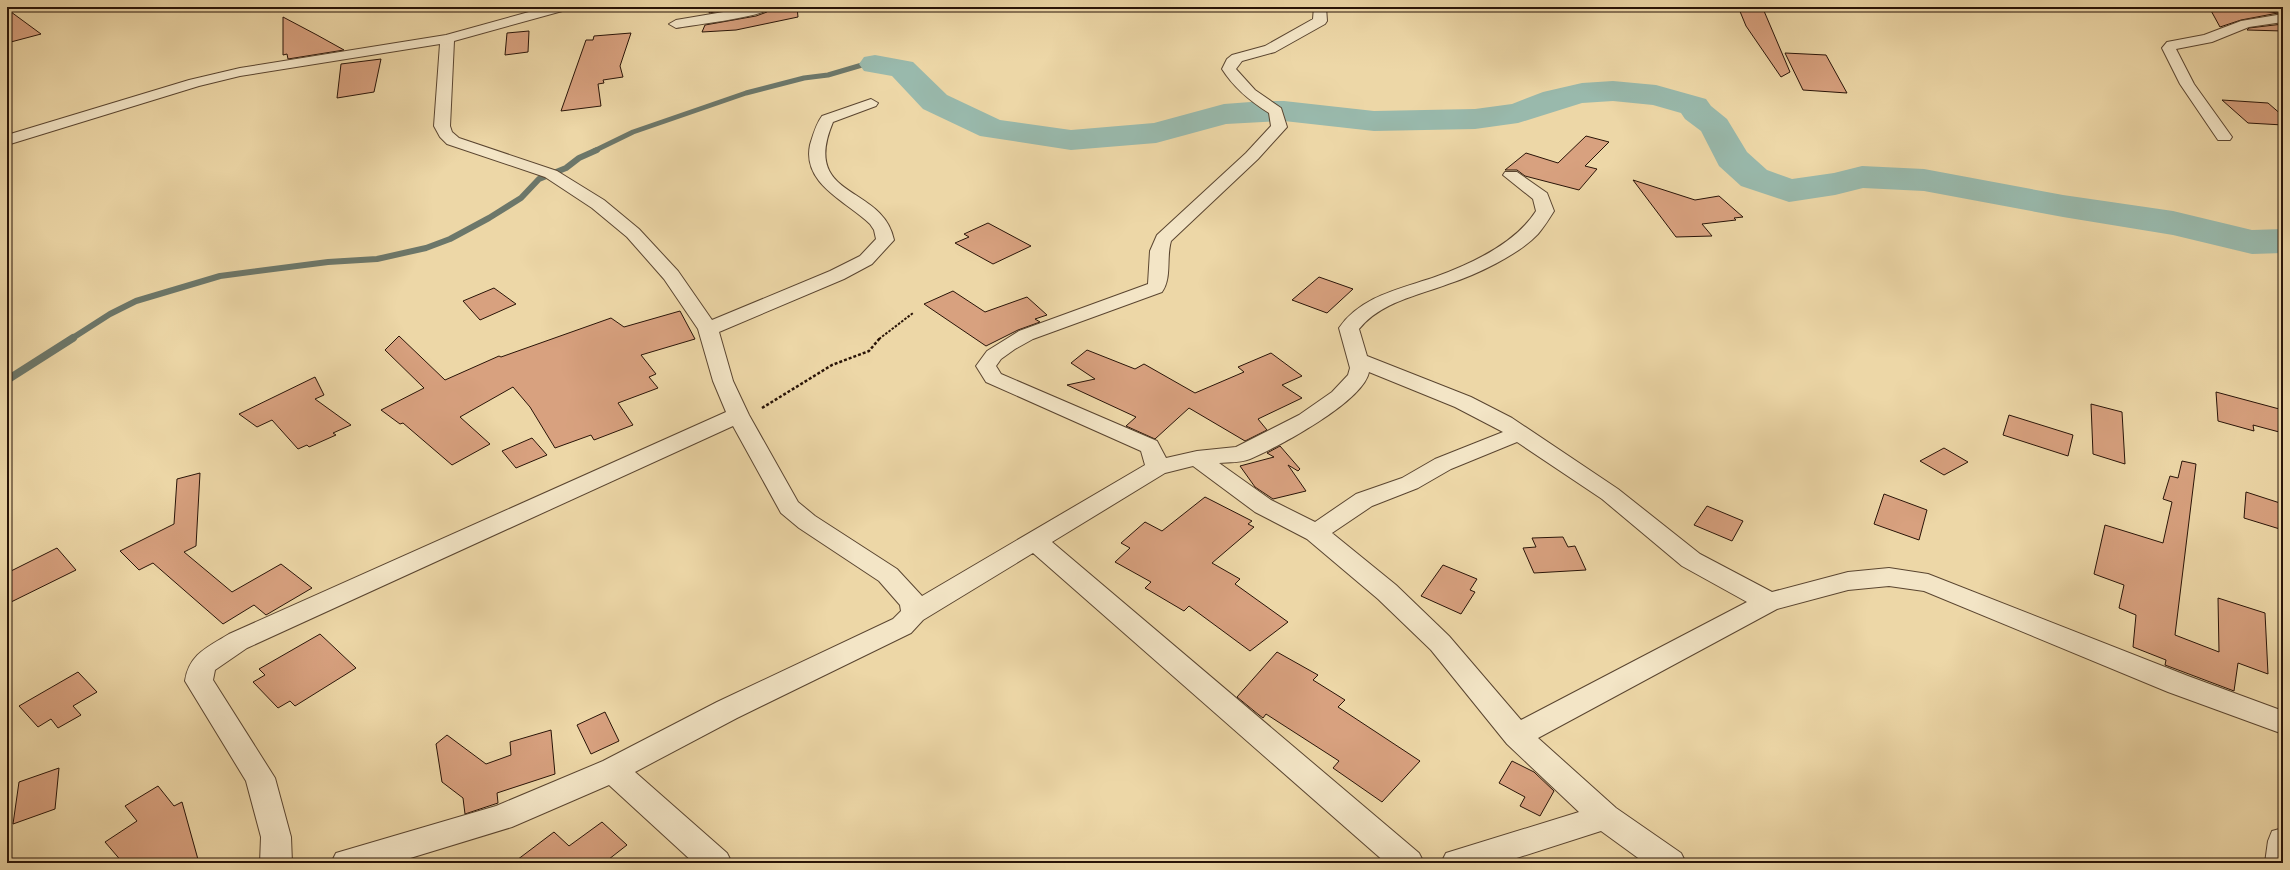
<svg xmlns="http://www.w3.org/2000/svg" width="2290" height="870" font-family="'IM FELL Great Primer',serif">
	<rect width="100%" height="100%" fill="#edd7a7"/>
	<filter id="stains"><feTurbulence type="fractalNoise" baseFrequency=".005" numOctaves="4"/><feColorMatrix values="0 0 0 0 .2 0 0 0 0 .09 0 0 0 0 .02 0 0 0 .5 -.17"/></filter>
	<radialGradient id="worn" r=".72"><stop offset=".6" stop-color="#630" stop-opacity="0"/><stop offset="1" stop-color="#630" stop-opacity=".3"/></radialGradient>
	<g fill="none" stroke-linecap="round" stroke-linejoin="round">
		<!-- stream-far2 -->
		<path stroke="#6c776a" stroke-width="5" d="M594,151L633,132L746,93L804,78L828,75L862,65L875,64"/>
		<!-- stream-far1 -->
		<path stroke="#6c776a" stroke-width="6" d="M71,339L110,314L136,301L220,276L328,262L377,259L426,248L450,239L489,218L521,198L539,179L566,168L579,158L597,150"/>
		<!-- stream -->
		<path stroke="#6c776a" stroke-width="8" d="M7,380L73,338"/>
		<!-- river -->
		<path fill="#99b9ac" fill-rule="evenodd" d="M875,55L913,62L947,95L1000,120L1071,130L1154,123L1224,104L1264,101H1284L1374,111L1475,109L1512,104L1543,92L1582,83L1613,81L1656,85L1706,99L1711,106L1727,119L1747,152L1767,170L1792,179L1834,173L1862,166L1924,169L2063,195L2173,211L2252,230L2283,229V253L2252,254L2173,235L2063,217L1924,191L1863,188L1835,195L1789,202L1741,186L1719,166L1701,131L1685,119L1681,113L1653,105L1613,101L1582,103L1518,123L1475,129L1374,131L1284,121L1226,124L1156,143L1071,150L980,136L923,109L892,76L864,71L859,64L864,57Z"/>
	</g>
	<!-- building -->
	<g fill="#d8a17f" stroke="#291408">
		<path d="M711,7H744L709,13Z"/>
		<path d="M772,7H797L798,17L736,30L702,32L705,25L756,16L767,12Z"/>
		<path d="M2209,7H2230L2278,13L2241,20L2220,27Z"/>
		<path d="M7,9L41,34L7,43Z"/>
		<path d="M1739,9L1764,11L1790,72L1781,77L1746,26Z"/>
		<path d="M283,17L317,35L344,50L288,59L287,54L283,55Z"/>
		<path d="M2283,24V31L2247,30L2249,28Z"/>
		<path d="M529,31L528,52L505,55L507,33Z"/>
		<path d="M631,33L620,66L623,77L603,80L604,83L598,84L601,106L561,111L586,40H593L594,36Z"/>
		<path d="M1785,53L1826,55L1847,93L1803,90Z"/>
		<path d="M381,59L374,92L337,98L341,64Z"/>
		<path d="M2222,100L2268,103L2283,116V125L2248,123Z"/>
		<path d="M1586,136L1609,142L1585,166L1597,169L1579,190L1525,176L1517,170H1505L1526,153L1558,163Z"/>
		<path d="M1633,180L1695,200L1719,196L1743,217L1734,218L1736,220L1702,224L1712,236L1676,237Z"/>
		<path d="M988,223L1031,246L993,264L955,243L969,237L964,234Z"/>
		<path d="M1319,277L1353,289L1327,313L1292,300Z"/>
		<path d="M494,288L516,304L480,320L463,301Z"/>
		<path d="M953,291L985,312L1027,297L1047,315L1035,319L1040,322L1018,330L986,346L924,304Z"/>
		<path d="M680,311L695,339L641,355L656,374L649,377L658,388L618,403L633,425L594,440L591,435L555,448L530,407L513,387L460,417L490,444L452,465L403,423L400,424L381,410L424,388L385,350L399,336L445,380L499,356L501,357L611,318L624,327Z"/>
		<path d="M1087,350L1135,369L1144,364L1195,393L1244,372L1238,367L1271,353L1302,376L1282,385L1302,398L1258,419L1267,430L1245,441L1189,408L1155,439L1126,426L1136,417L1067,385L1095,379L1071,363Z"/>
		<path d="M315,377L324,395L315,399L351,425L333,433L336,435L309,447L307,445L298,449L272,420L257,427L239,414Z"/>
		<path d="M2216,392L2283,410V433L2253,425L2254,431L2218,421Z"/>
		<path d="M2091,404L2122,412L2125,464L2093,454Z"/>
		<path d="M2009,415L2073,435L2068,456L2003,435Z"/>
		<path d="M532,438L547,455L516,468L502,451Z"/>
		<path d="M1280,446L1300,469L1298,471L1288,465L1306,491L1273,499L1255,487L1240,466L1274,457L1267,453Z"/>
		<path d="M1944,448L1968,462L1944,475L1920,461Z"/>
		<path d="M2182,461L2196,464L2175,635L2219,652L2218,598L2265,613L2268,674L2238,663L2234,691L2165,665L2166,660L2133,647L2136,615L2119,608L2124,585L2094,574L2105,525L2163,543L2172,502L2163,499L2170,476L2178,478Z"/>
		<path d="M200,473L196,546L184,552L232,592L281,564L312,588L266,615L254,605L223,624L153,563L139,570L120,551L174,524L177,479Z"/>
		<path d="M2246,492L2283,504V530L2244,518Z"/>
		<path d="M1884,494L1927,510L1919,540L1874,524Z"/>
		<path d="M1205,497L1252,521L1248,524L1254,527L1212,563L1240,579L1235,584L1288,622L1250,651L1189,606L1184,611L1145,588L1151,582L1115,562L1130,548L1121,543L1145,522L1162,531Z"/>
		<path d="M1707,506L1743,521L1732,541L1694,525Z"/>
		<path d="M1563,537L1568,547L1575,546L1586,570L1534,573L1523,548L1536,547L1532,538Z"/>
		<path d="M57,548L76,570L7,604V573Z"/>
		<path d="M1443,565L1477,579L1470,590L1475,592L1461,614L1421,596Z"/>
		<path d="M320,634L356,668L295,706L290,701L278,708L253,682L265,675L259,669Z"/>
		<path d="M1277,652L1318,675L1313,680L1345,700L1338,707L1420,761L1382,802L1333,768L1339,761L1266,714L1263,718L1259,715L1237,697Z"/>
		<path d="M78,672L97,692L73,706L81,715L58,728L51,719L38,727L19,706Z"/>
		<path d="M605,712L619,741L591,754L577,725Z"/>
		<path d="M551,730L555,774L497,793L498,803L465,814L463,798L442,782L436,744L447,735L486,764L511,755L510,742Z"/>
		<path d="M1512,761L1534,772L1554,791L1540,816L1520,806L1525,797L1499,783Z"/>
		<path d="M59,768L55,809L13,824L19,782Z"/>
		<path d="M158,786L174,806L182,802L199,863H123L105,842L137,821L125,806Z"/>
		<path d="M602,822L627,845L604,863H513L554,832L569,846Z"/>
	</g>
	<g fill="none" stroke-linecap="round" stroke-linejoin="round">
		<!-- street casing -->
		<g stroke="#5a4530" stroke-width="2">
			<g id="street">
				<path d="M547,7H567L566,10L454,41L450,126L452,132L459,138L557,171L604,200L639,229L678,271L712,320L830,271L860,256L876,239L874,230L870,224C846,201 802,184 810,145C813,135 816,124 822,116L871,99L878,103L876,106L833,122C800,200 883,184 894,240L872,264L844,279L719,332L733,381L749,415L798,502L815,516L897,569L922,596L1145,465L1141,451L986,382L976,366L987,351L1019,331L1148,284L1150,251L1157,235L1246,153L1271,126L1269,113C1250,101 1234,88 1222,69L1227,59L1232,55L1265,46L1313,19L1314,7H1326L1327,21L1325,24L1275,52L1242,61L1236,69L1255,90L1281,108L1287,127L1258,159L1171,241C1166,258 1172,278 1162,292L1033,339L1015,349L1001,359L996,366L1001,374L1157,441L1166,458L1197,451L1236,447L1299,415L1332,392L1348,375L1350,368L1339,328C1361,296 1400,289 1435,277C1471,264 1515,244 1536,211L1533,199L1503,175L1505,172H1517L1547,193L1554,211C1549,219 1544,227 1538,234C1518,255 1476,275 1448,284C1417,296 1381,302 1359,329L1367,356L1471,397L1512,418L1618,489L1700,554L1772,592L1848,572L1889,568L1928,574L2188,676L2283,711V734L2168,692L1924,591L1889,586L1848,590L1777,609L1538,738L1616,808L1681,853L1686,863H1645L1601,831L1501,863H1441L1446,853L1579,812L1507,744L1431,650L1378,599L1307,539L1255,512L1193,466L1165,473L1052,542L1419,853L1424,863H1386L1033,553L923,620L911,633L737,718L635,772L727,853L732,863H694L609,785L512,827L394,863H331L336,853L496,806L603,761L717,702L893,619L901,611L900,605L879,581L799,528L781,513L733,426L247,648L215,670L213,680L275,778L291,837L292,863H260L261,837L246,781L185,681C189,654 208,647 229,634L726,412L713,381L698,329L664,279L627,237L592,208L545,177L447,144L440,137L434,126L440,44L240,76L199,86L7,145V135L189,80L240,68L446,35ZM1369,372L1455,407L1503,432L1435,459L1402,478L1356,494L1315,522L1271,500L1219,463C1229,462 1240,463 1250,459C1278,447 1363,402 1369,372ZM1517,442L1602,499L1682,566L1747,602L1521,720L1449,636L1396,585L1332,533L1372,506L1418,488L1451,469Z"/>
				<path d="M753,7H771C765,17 691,25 676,28L669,24L676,20Z"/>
				<path d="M2283,14V22L2249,27L2212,42L2176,49L2194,84L2232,137L2230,140H2218L2180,84L2162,48L2167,42L2204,35L2241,21Z"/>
				<path d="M2283,828V863H2265L2268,841L2272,831Z"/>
			</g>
		</g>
		<!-- path-far2 -->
		<path stroke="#291408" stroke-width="1.5" stroke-dasharray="2 1.5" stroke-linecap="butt" d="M1250,8L1260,7"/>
		<!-- path-far1 -->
		<path stroke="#291408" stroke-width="2" stroke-dasharray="2.5 1.5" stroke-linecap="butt" d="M879,339L913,313"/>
		<!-- path -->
		<path stroke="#291408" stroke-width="2.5" stroke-dasharray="3 2" stroke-linecap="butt" d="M762,408L832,365L869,351L880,338"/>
		<!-- street -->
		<use href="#street" fill="#f3e5c6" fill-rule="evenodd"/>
	</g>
	<!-- margin -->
	<rect width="2290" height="870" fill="none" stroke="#edd7a7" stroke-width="24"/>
	<rect x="8" y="8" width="2274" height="854" fill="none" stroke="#291408" stroke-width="2"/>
	<rect x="12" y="12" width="2266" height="846" fill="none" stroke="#291408"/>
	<rect width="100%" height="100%" filter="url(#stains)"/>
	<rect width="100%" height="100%" fill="url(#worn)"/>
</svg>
